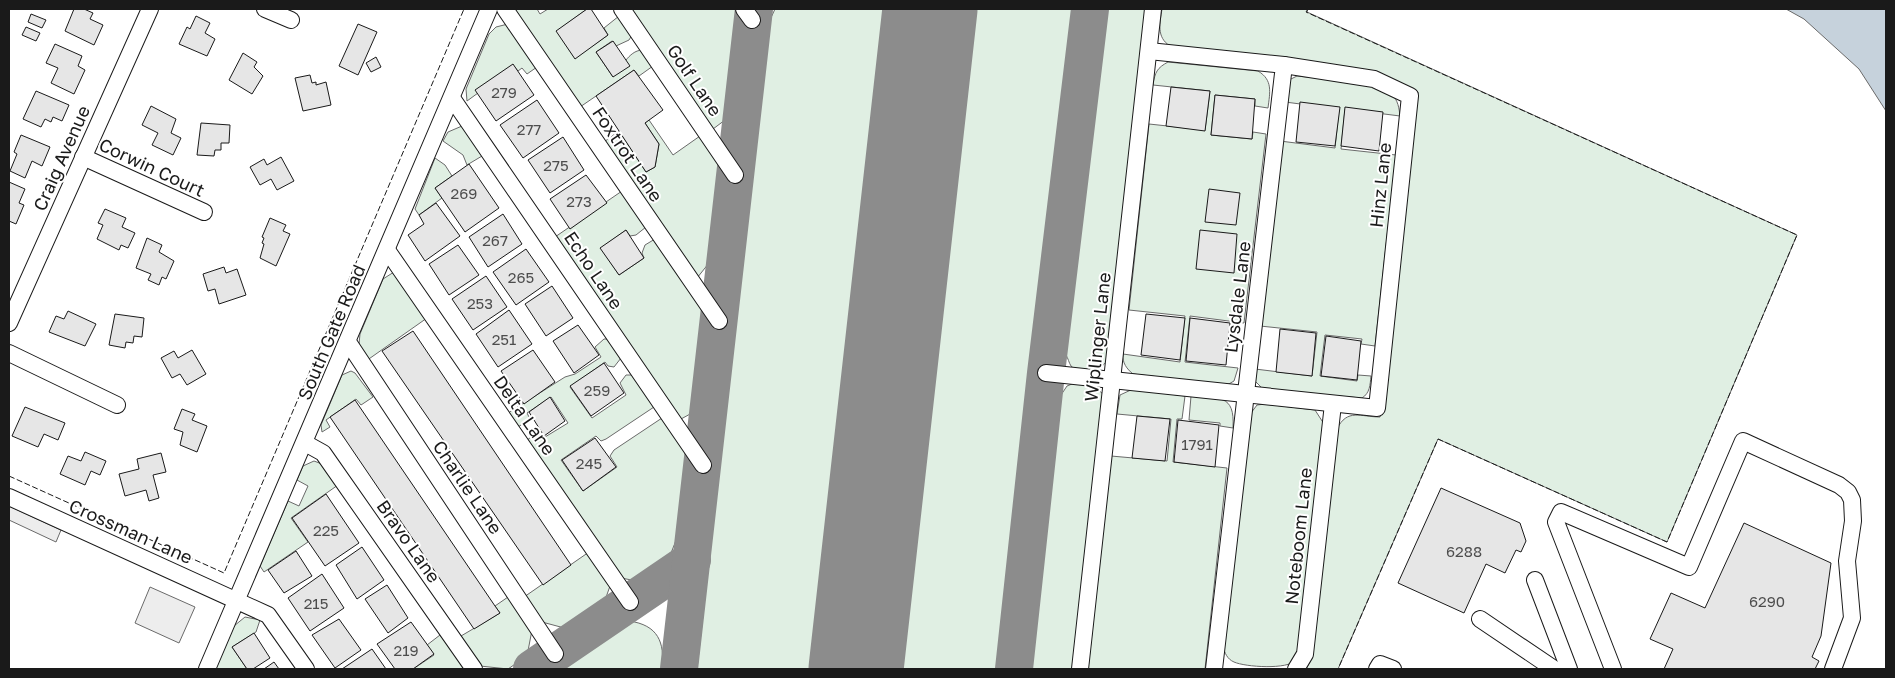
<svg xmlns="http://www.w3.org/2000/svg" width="1895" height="678" font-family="'Golos Text',sans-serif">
	<rect width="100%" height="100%" fill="#fff"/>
	<!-- green -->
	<g fill="#e0efe3" stroke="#6a6a6a">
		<path d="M513,9H537L540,14L548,9H587L557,31L575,58L608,35L604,28L619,16L632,35L629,40L616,46L612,41L596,52L613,77C622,68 628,51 642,50L653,66L639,76L634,70L580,107Z"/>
		<path d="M631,9H736L725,120L713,129Z"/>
		<path d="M775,9H897L823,669H697L769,22Z"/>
		<path d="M962,9H1077L1003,669H889Z"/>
		<path d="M1104,9H1148L1108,358C1103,371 1083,378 1071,366C1069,363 1068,358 1066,355Z"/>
		<path d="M1162,9H1308L1307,12L1797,235L1667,542L1438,439L1338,669H1306L1312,658L1337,429C1347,408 1361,417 1380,417L1418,92L1368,70L1170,46C1156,37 1160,23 1162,9Z"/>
		<path d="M508,24L537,67L527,74L522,68L518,71L513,65L476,90L478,93L467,101L466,89L489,34L496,27Z"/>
		<path d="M1168,62L1258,71C1273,80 1270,92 1268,108L1255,106V99L1215,95L1211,135L1252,139L1253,132L1266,134L1244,323L1190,316L1185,362L1238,368L1234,381L1227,385L1133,374C1127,369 1122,363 1123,354L1180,362L1185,316L1129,310L1149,124L1205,130L1210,91L1153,85C1155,72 1157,68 1168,62Z"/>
		<path d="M1297,76C1322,79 1371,79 1392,95C1398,100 1399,108 1400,116L1345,109L1341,149L1396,155L1375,346L1361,344L1362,339L1325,335L1320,376L1357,381L1358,375L1371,376C1370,385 1370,393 1362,398L1264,390L1255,381V369L1312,376L1317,332L1260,326L1280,141L1335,148L1339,109L1285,102L1289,80Z"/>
		<path d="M649,120L673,155L700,136L720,163L709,263L697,278L604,142L619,131L646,172L655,167L659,144L645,123Z"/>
		<path d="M462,126L482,156L467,165L463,155L443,141L448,132Z"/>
		<path d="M435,158L445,165L452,176L435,188L442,198L419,215L415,209Z"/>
		<path d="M622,191L646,227L636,235L630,236L626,230L601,248L619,275L644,258L642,253L645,245L655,239L703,311L692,413L681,419L555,237Z"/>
		<path d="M394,272L427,318L366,361L359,344L360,334L383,279Z"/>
		<path d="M604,339H608L621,358L614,367L608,366L605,362L570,387L592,418L626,395L620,383L626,375H632L654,407L606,439L601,441L596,436L561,460L583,491L617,467L610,456L614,450L662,418L686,454L677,538L671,553L637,581L621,578L527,440L540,431L545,437L568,423L551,397L527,413L530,419L518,427L508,413L565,377L575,374L601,357L595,347Z"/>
		<path d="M351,371L355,373L373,397L361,405L356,399L326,420L330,427L322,432L321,425L342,375Z"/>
		<path d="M1077,382L1093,385L1104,395L1073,669H1030L1061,395L1067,386Z"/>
		<path d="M1133,389L1185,396L1182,419H1177L1173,462L1227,468L1205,669H1088L1111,456L1167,461L1171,419L1117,414L1120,395Z"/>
		<path d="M1191,396C1219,399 1235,393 1233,428L1220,426V423L1189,420Z"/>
		<path d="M1265,404L1315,410L1324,424L1300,649C1299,652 1298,657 1296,660C1288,670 1245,667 1234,662C1227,659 1225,653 1223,647L1251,413L1257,405Z"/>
		<path d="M314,461L322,464L338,485L291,518L308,542L264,572L260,566L288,501L299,506L308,486L297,480L303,466Z"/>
		<path d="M589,552L610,586L604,603L568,629L542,622L524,597Z"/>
		<path d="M508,597L532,630L527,656L508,669L480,666L461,636L500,613L495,606Z"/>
		<path d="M245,617L260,620L256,632L232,647L247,669H214L234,626Z"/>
		<path d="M629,621C658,625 665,642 662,669H554Z"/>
		<path d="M440,635L465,669H413L434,655L427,645Z"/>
	</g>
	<!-- parking -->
	<g fill="#ededed" stroke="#6a6a6a">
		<path d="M9,506L61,530L56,542L9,520Z"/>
		<path d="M150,587L195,607L179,643L135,623Z"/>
	</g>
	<!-- water -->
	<path fill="#c6d2dc" stroke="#6a6a6a" d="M1786,9H1886V111L1859,69L1804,19Z"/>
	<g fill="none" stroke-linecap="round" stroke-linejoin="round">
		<!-- taxiway -->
		<g stroke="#8c8c8c" stroke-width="38">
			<path d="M532,669L692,560"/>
			<path d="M679,669L754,9"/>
			<path d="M1014,669L1046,373L1090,9"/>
		</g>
		<!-- runway -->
		<path stroke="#8c8c8c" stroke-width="95" d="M856,669L930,9"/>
	</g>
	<!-- building -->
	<g fill="#e6e6e6" stroke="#1a1a1a">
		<path d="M74,9H84L93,13L90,19L103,25L94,45L65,31Z"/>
		<path d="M587,9H591L608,35L575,59L556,31Z"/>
		<path d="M31,14L46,20L42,28L28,22Z"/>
		<path d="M196,16L210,23L205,33L215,39L207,56L179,44L187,27L190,29Z"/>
		<path d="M358,24L377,32L358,75L339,66Z"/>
		<path d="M26,27L40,33L36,41L22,35Z"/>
		<path d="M613,41L630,66L613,77L596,52Z"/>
		<path d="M55,44L82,56L78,66L85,70L74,94L51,83L58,68L46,63Z"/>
		<path d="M243,53L257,62L254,67L263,76L252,94L229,80Z"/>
		<path d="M376,57L381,67L371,72L366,63Z"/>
		<path d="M513,64L534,95L496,121L475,90Z"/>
		<path d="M634,70L663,110L645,123L659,144L655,167L646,172L596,96Z"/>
		<path d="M310,75L312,83L316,82V85L326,82L331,105L303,111L295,78Z"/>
		<path d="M1171,87L1210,91L1205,131L1166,126Z"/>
		<path d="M36,91L69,105L62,121L53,117L51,122L45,119L41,127L23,119Z"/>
		<path d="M1215,95L1255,99L1252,139L1211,135Z"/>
		<path d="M537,100L559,133L523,158L500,125Z"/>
		<path d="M1300,102L1340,107L1335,146L1296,142Z"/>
		<path d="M151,106L176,119L171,133L181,138L173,155L152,145L158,133L142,125Z"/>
		<path d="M1345,107L1383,112L1379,151L1341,146Z"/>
		<path d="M201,123L230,125L229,143H221V150H215L214,156L197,155Z"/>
		<path d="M21,135L50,147L42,166L32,161L25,178L10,171L17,154L14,152Z"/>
		<path d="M563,137L584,170L550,193L528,160Z"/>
		<path d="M281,157L294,181L277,190L271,179L260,185L250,167L264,159L267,165Z"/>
		<path d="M469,164L499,208L465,232L435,188Z"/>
		<path d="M586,175L607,203L570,229L550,199Z"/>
		<path d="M9,182L25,189L19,203L24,205L16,224L9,221Z"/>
		<path d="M1209,189L1240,193L1236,225L1205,222Z"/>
		<path d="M436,203L460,236L425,261L408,235L424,224L419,215Z"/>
		<path d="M105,209L126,218L122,227L135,233L128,248L121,245L119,250L97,239L103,225L98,223Z"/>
		<path d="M503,214L522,244L488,267L469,237Z"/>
		<path d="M270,218L286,225L283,231L290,234L276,266L260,258L264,244L262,243L264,238L262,237Z"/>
		<path d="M626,230L644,258L619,275L600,248Z"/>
		<path d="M1200,230L1237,234L1234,273L1196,269Z"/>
		<path d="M147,238L162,245L159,252L174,261L166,279L162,277L159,285L148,280L151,274L136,268Z"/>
		<path d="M458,245L479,275L449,295L429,264Z"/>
		<path d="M526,249L549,282L516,305L493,272Z"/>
		<path d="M224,267L226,273L237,269L246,295L219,304L215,289L208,291L203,274Z"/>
		<path d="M486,276L507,307L473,330L452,299Z"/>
		<path d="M552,286L573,318L546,336L525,304Z"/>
		<path d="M509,310L532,344L498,367L476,334Z"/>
		<path d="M68,311L96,324L85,346L49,332L56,316L64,319Z"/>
		<path d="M115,314L144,318L142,337L134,336L133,343L126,342L125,348L109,345Z"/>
		<path d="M1146,314L1185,318L1180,360L1141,355Z"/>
		<path d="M1190,318L1230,323L1226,365L1186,361Z"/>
		<path d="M578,325L599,355L574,373L553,341Z"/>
		<path d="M1280,329L1316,333L1312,376L1276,372Z"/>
		<path d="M413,331L571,565L543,585L382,351Z"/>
		<path d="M1326,336L1361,341L1357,380L1321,376Z"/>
		<path d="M192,350L206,374L187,385L180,374L172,378L161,358L174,351L178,358Z"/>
		<path d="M533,350L555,382L524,404L501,371Z"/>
		<path d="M604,363L624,393L591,416L570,386Z"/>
		<path d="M550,397L565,421L544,436L529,412Z"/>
		<path d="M355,400L495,606L500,613L474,629L330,417Z"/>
		<path d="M25,407L65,423L58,440L44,434L38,447L12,436Z"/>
		<path d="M182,409L195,414L192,420L207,426L197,452L180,445L183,432L174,429Z"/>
		<path d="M1137,416L1170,419L1165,461L1132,458Z"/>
		<path d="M1178,420L1219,425L1215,467L1174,462Z"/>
		<path d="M595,438L616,467L583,491L562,460Z"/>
		<path d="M85,452L106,461L100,475L91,471L85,485L60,474L68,456L81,461Z"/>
		<path d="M161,453L166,472L153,475L159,498L149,501L146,490L125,496L119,474L139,469L137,459Z"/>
		<path d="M1441,488L1520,523L1526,541L1521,552L1516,550L1505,573L1486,564L1464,613L1398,583Z"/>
		<path d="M326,494L359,543L325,566L292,518Z"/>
		<path d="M1744,523L1831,563L1821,636L1812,657L1819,661L1815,669H1664L1673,649L1650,639L1671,593L1705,608Z"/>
		<path d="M362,547L384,580L357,599L336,565Z"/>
		<path d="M296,551L312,576L284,593L268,570Z"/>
		<path d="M322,574L344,608L310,631L288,598Z"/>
		<path d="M387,585L408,618L388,633L365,599Z"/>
		<path d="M339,619L361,650L335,668L312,635Z"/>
		<path d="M411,622L434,654L413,669H395L377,644Z"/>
		<path d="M254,633L270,658L253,669H247L232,647Z"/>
		<path d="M372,649L386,669H342Z"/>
		<path d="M274,662L279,669H264Z"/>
	</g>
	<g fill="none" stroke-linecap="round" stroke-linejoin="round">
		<!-- minor casing -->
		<g stroke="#1a1a1a" stroke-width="18">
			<g id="minor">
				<path d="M265,9L291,20"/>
				<path d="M505,9L719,321"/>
				<path d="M622,9L735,175"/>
				<path d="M744,9L752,20"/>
				<path d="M1149,51L1284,65L1214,669"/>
				<path d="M452,98L703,465"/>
				<path d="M83,157L204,212"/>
				<path d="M387,250L630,602"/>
				<path d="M9,323L150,9"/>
				<path d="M348,342L555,654"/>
				<path d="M9,353L117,405"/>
				<path d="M1046,373L1377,408L1410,96L1374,79L1284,65"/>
				<path d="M305,443L323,453L474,669"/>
				<path d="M9,497L268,615L306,669"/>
				<path d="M1535,580L1569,669"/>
				<path d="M1480,619L1554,669"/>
				<path d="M207,669L489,9"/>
				<path d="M1080,669L1153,9"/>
				<path d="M1296,669L1305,654L1333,404"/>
				<path d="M1377,669L1380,664L1393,669"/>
				<path d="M1613,669L1556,522L1561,512L1689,567L1743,441L1839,485L1848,492L1852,500L1853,521L1847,561L1852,618L1833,669"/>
			</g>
		</g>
		<!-- minor -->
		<use href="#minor" stroke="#fff" stroke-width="16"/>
		<!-- fence -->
		<g stroke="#1a1a1a" stroke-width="1" stroke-dasharray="6 2.5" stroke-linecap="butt">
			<path d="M1308,9L1306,12L1797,235L1667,542L1438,439L1338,669"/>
			<path d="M9,476L224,573L464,9"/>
		</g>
	</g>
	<g text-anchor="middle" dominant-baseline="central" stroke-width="4" stroke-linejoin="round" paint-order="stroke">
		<!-- number labels -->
		<g font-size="15" fill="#4d4d4d">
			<text x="504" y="92">279</text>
			<text x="529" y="129">277</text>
			<text x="556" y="165">275</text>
			<text x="464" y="193">269</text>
			<text x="579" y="201">273</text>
			<text x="495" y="240">267</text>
			<text x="521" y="277">265</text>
			<text x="480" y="303">253</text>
			<text x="504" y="339">251</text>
			<text x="597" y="390">259</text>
			<text x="1197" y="444">1791</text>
			<text x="589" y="463">245</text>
			<text x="326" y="530">225</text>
			<text x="1464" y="551">6288</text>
			<text x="1767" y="601">6290</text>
			<text x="316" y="603">215</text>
			<text x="406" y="650">219</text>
		</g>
		<!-- street labels -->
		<g font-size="18" fill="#1a1a1a" stroke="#fff">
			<text transform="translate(695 80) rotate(56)">Golf Lane</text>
			<text transform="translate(628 154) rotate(56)">Foxtrot Lane</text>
			<text transform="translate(61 158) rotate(-66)">Craig Avenue</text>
			<text transform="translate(152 167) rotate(25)">Corwin Court</text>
			<text transform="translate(1380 185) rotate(-84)">Hinz Lane</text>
			<text transform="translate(594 270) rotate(56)">Echo Lane</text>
			<text transform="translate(1237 297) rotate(-83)">Lysdale Lane</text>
			<text transform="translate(331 332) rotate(-67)">South Gate Road</text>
			<text transform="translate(1097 337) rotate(-84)">Wiplinger Lane</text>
			<text transform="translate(525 415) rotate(55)">Delta Lane</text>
			<text transform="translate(468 487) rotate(56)">Charlie Lane</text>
			<text transform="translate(131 531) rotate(24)">Crossman Lane</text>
			<text transform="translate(1298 536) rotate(-84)">Noteboom Lane</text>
			<text transform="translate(409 541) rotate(55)">Bravo Lane</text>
		</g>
	</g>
	<!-- border -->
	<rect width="1895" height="678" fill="none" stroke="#1a1a1a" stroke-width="20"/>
</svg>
